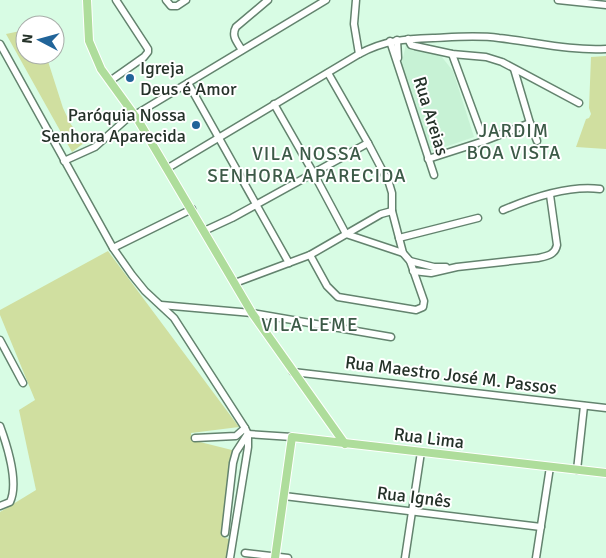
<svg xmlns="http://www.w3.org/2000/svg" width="606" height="558" font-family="Signika,sans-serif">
	<rect width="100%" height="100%" fill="#d8fce4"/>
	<!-- built -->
	<path fill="#c7f2d5" d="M406,44L441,56L453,71L474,137L430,152L401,67Z"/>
	<!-- green -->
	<g fill="#d0dfa0">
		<path d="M25,30V55H46L63,108L70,123L84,143L72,152L6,34Z"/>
		<path d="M606,56V149L576,147L586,119L589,118L591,114L589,108L591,57Z"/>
		<path d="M108,251L239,427L191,433L192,440L232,450L222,536L230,540L228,558H0V512L36,490L19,410L35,400L0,315V310Z"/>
	</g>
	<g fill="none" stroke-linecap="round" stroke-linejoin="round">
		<!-- minor casing -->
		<g stroke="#63836e" stroke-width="9">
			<g id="minor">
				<path d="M166,0L171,6H177L186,0"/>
				<path d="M356,0L354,24L359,54"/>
				<path d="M558,0L606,5"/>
				<path d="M408,39L411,45L415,46L452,54L486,57L502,62L579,103"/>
				<path d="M397,40L398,58"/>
				<path d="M390,41L434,175"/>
				<path d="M0,44L113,248L132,275L145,291L174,318L245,428L248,434V447L230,558"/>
				<path d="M242,50C237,42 231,36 236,27L268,0"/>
				<path d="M452,54L484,141"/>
				<path d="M514,69L530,123L537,141"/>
				<path d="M110,81L144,57L148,52V49L116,0"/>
				<path d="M188,83L289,263"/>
				<path d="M274,104L314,174L346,234L403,253"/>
				<path d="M428,159L484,141L530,123"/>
				<path d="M64,161L95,147L131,115L138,113L326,0"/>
				<path d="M168,168L359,54C385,40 405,39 433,38C455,37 477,35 499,38C535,42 570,51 606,49"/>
				<path d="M503,210C531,198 570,185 600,189"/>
				<path d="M204,231L232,218L368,143"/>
				<path d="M399,238L478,218"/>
				<path d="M113,248L192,209"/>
				<path d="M310,255L327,286L338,297L416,310L423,307L424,301L410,261L403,253L392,211V193L389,183L368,143L328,73"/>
				<path d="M410,261L434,267H446"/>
				<path d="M413,271L431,273L457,267L538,258C547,256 555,255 557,245L550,195"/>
				<path d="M235,283L310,255L381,214L392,211"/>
				<path d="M161,305L252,313L391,337"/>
				<path d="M0,340L23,383"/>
				<path d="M293,372L606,408"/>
				<path d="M0,426C7,445 19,483 10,502L0,506"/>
				<path d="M248,434L292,437"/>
				<path d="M195,438L236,436L245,428"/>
				<path d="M577,470L584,406"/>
				<path d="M284,496L541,527"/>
				<path d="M225,533L233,463L236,452L247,435"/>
				<path d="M245,553L288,558"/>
				<path d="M405,558L421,452"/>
				<path d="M536,558L550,467"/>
			</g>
		</g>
		<!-- major casing -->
		<g stroke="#fff" stroke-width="10">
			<g id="major">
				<path d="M87,0L89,41L101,69L138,120L252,313L345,444"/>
				<path d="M275,558L292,437L606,473"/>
			</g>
		</g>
		<!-- minor -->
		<use href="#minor" stroke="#fff" stroke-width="6"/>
		<!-- major -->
		<use href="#major" stroke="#aedd9b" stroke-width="8"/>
	</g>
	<!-- markers -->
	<g fill="#216499" stroke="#fff" stroke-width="2">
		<circle cx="130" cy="78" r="5"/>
		<circle cx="196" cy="125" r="5"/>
	</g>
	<g text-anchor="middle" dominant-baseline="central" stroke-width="4" stroke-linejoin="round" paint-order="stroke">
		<!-- poi labels -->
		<g font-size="18" fill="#253229" stroke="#fff" text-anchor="start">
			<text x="140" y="68">Igreja<tspan x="140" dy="21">Deus é Amor</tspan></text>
			<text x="186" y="115" text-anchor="end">Paróquia Nossa<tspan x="186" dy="21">Senhora Aparecida</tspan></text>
		</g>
		<!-- street labels -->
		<g font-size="18" fill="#253229" stroke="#fff">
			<text transform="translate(431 116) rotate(73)">Rua Areias</text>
			<text transform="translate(451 375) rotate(7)">Rua Maestro José M. Passos</text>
			<text transform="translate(429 438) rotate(7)">Rua Lima</text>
			<text transform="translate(414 497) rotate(7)">Rua Ignês</text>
		</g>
		<!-- neighbourhood labels -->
		<g font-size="19" letter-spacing="1" fill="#3c5a47" stroke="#fff">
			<text x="514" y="131">JARDIM<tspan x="514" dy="22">BOA VISTA</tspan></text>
			<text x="307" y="154">VILA NOSSA<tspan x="307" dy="22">SENHORA APARECIDA</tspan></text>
			<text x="310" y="325">VILA LEME</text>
		</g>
	</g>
	<!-- north arrow -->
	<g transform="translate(40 40) rotate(276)"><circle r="24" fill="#ffffff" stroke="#a8ada9"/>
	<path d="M0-4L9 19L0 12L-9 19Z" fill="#216499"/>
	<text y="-8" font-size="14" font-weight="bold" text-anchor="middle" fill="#253229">N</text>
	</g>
</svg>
